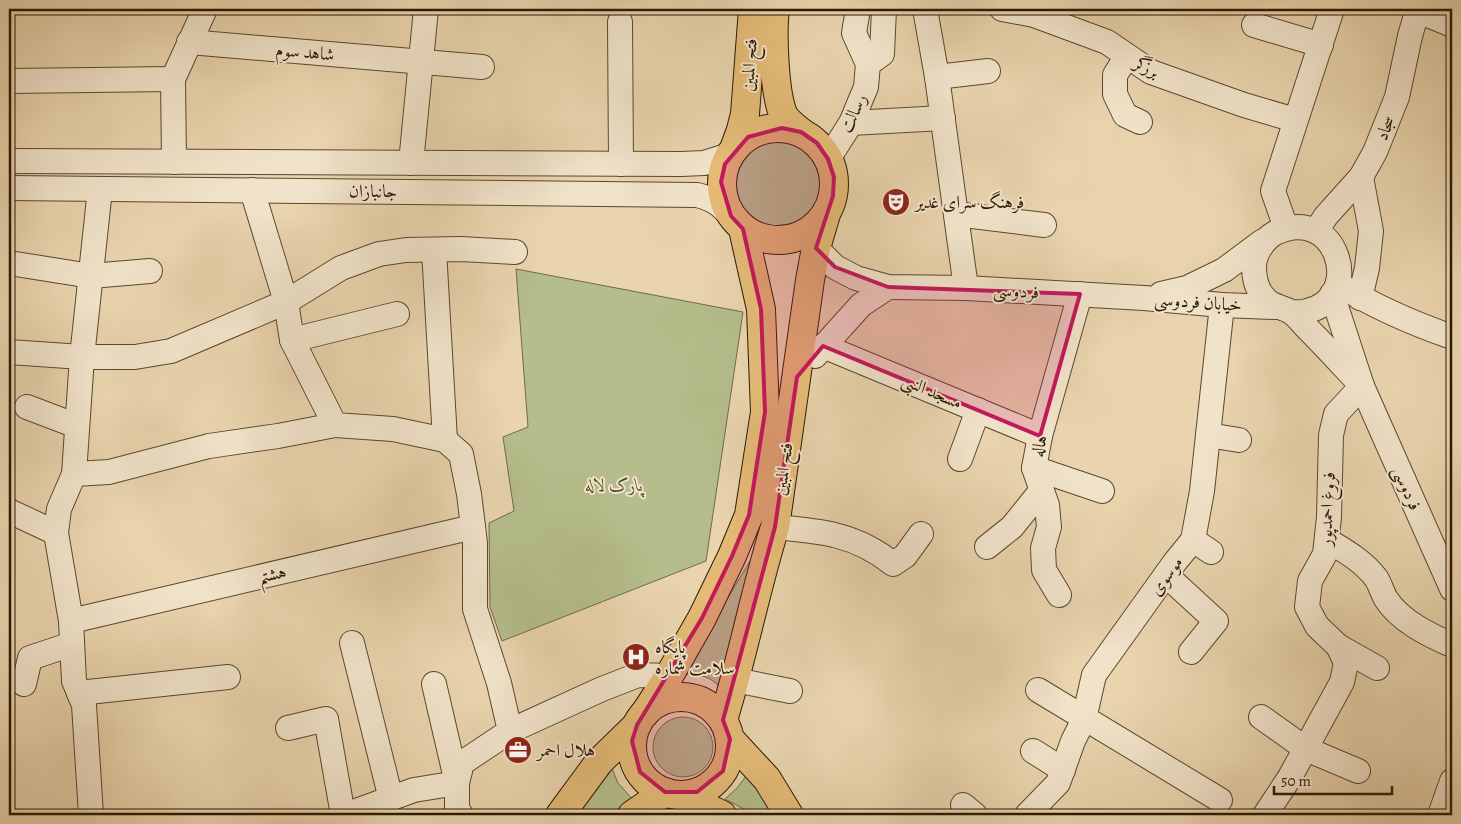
<svg xmlns="http://www.w3.org/2000/svg" width="1461" height="824" font-family="Alegreya,Amiri,serif">
	<rect width="100%" height="100%" fill="#e9d4ad"/>
	<filter id="stains"><feTurbulence type="fractalNoise" baseFrequency=".004" numOctaves="4"/><feColorMatrix values="0 0 0 0 .2 0 0 0 0 .09 0 0 0 0 .02 0 0 0 .5 -.17"/></filter>
	<radialGradient id="worn" r=".72"><stop offset=".6" stop-color="#630" stop-opacity="0"/><stop offset="1" stop-color="#630" stop-opacity=".3"/></radialGradient>
	<!-- green -->
	<g fill="#b4bd8b" stroke="#706b46">
		<path d="M786,139L809,152L822,178L817,210L802,225L780,228L755,225L735,207L730,195V175L734,163L756,146Z"/>
		<path d="M516,269L743,312L706,561L502,641L490,607L489,523L514,511L503,437L528,427Z"/>
		<path d="M753,556L721,688C707,674 700,675 682,674Z"/>
		<circle cx="683" cy="747" r="30"/>
		<path d="M610,764L618,783L634,801L605,815H575Z"/>
		<path d="M750,771L774,815H755L725,799L737,788Z"/>
	</g>
	<g fill="none" stroke-linecap="round" stroke-linejoin="round">
		<!-- minor casing -->
		<g stroke="#5a482d" stroke-width="26">
			<g id="minor">
				<path d="M925,9L937,77L966,288"/>
				<path d="M1002,9L1034,15L1107,42L1151,72L1244,105L1295,120"/>
				<path d="M1418,11L1452,25"/>
				<path d="M620,22L621,164"/>
				<path d="M1254,25L1321,45"/>
				<path d="M189,42L482,67"/>
				<path d="M1127,56L1115,75V94L1125,115L1140,122"/>
				<path d="M868,64L882,54L884,9"/>
				<path d="M937,77L988,71"/>
				<path d="M9,81L173,79"/>
				<path d="M851,123L943,118"/>
				<path d="M828,159L851,123L866,87L868,64L854,33L858,9"/>
				<path d="M9,161L681,164L704,163L730,155"/>
				<path d="M174,162L173,79L205,9"/>
				<path d="M411,163L426,9"/>
				<path d="M9,188L697,195C713,199 720,204 731,216"/>
				<path d="M252,190L286,302L292,340L335,425L393,429L445,440L461,454L469,494L475,543V609L499,683L510,731L462,763L457,783"/>
				<path d="M956,214L1044,225"/>
				<path d="M1286,228L1273,191L1332,9"/>
				<path d="M1316,231L1326,216L1361,177L1375,152L1397,97L1410,36L1418,9"/>
				<path d="M816,248L835,267L856,278L888,287L966,288L1144,298L1222,305L1275,307"/>
				<path d="M434,250L445,440"/>
				<path d="M9,263L91,276L150,271"/>
				<path d="M1338,284C1373,306 1412,323 1452,337"/>
				<path d="M1161,294L1187,288L1224,270L1263,241"/>
				<path d="M1332,294L1362,386L1452,589"/>
				<path d="M1360,298L1367,268L1371,231L1361,177"/>
				<path d="M1291,312C1296,312 1302,313 1307,311C1366,298 1337,203 1275,233C1264,239 1254,254 1254,267C1254,277 1256,287 1262,295C1270,307 1281,306 1291,312C1297,316 1302,323 1307,328C1326,347 1344,367 1362,386"/>
				<path d="M292,340L397,314"/>
				<path d="M823,346L1040,436"/>
				<path d="M9,352L82,357H135L171,351L286,302L341,268L379,254L406,250L461,249L515,252"/>
				<path d="M815,356L861,305L888,287"/>
				<path d="M27,407L77,426"/>
				<path d="M1208,435L1239,440"/>
				<path d="M960,459L978,410"/>
				<path d="M1034,468L1102,491"/>
				<path d="M74,474L109,472L209,446L278,436L335,425"/>
				<path d="M9,511L56,533"/>
				<path d="M775,527C821,531 856,534 893,564L905,556L921,534"/>
				<path d="M1193,540L1211,552"/>
				<path d="M1327,540C1345,551 1363,561 1376,578C1380,584 1382,592 1386,599C1400,621 1429,635 1452,645"/>
				<path d="M987,547L1012,527L1041,491"/>
				<path d="M1166,575L1216,621L1191,652"/>
				<path d="M1059,595L1044,570L1043,548L1049,527L1047,505L1034,468L1040,436L1080,294"/>
				<path d="M71,621L473,527"/>
				<path d="M352,643L391,799"/>
				<path d="M1338,646L1377,668"/>
				<path d="M735,680L790,691"/>
				<path d="M24,684L30,658L72,644"/>
				<path d="M434,684L457,783V808L461,815"/>
				<path d="M1038,690L1220,800"/>
				<path d="M79,693L228,677"/>
				<path d="M1261,717L1306,749L1358,771"/>
				<path d="M288,728L326,719L343,815"/>
				<path d="M510,731L602,689L638,675L669,676"/>
				<path d="M1033,751L1063,770"/>
				<path d="M963,805L975,815"/>
				<path d="M91,815L84,705L74,681L71,621L56,533L59,509L74,474L82,357L100,189"/>
				<path d="M345,815L414,790L457,783"/>
				<path d="M1027,815L1058,783L1073,741L1084,719L1094,675L1175,562L1193,540L1202,491L1222,305"/>
				<path d="M1265,815L1290,777L1342,682L1346,663L1338,646L1317,626L1307,607L1310,581L1325,554L1329,517L1331,435L1336,414L1362,386"/>
				<path d="M1440,815L1452,781"/>
			</g>
		</g>
		<!-- major casing -->
		<g stroke="#2b1902" stroke-width="30">
			<g id="major">
				<path d="M775,9C772,32 774,95 784,116C788,122 796,128 801,132"/>
				<circle cx="778" cy="184" r="56"/>
				<path d="M734,149L741,130L745,114L753,9"/>
				<circle cx="681" cy="746" r="49"/>
				<path d="M645,713L669,676L702,618L732,556L749,515L765,412L761,309L743,229"/>
				<path d="M723,720C743,656 755,591 775,527L810,280L816,248L826,214"/>
				<path d="M730,739L767,779L789,815"/>
				<path d="M680,795L722,815"/>
				<path d="M560,815L599,762L637,725"/>
				<path d="M632,815L665,792"/>
			</g>
		</g>
		<!-- minor -->
		<use href="#minor" stroke="#f1e3ca" stroke-width="24"/>
		<!-- major -->
		<use href="#major" stroke="#e4ba76" stroke-width="28"/>
	</g>
	<!-- marked area -->
	<path fill="#c2185b" fill-opacity="0.2" stroke="#c2185b" stroke-width="4" stroke-linejoin="round" d="M782,128L801,132L817,143L828,159L834,177L833,196L816,248L835,267L888,287L1080,294L1040,436L823,346L797,377L775,527L723,720L730,739L723,771L697,792H665L640,772L632,741L637,725L702,618L732,556L749,515L765,412L761,309L743,229L731,216L721,182L725,164L748,137Z"/>
	<!-- icons -->
	<defs>
		<g id="theatre-disc" transform="scale(1.4375)"><circle r="9.5" fill="#8f2418" stroke="#f1e3ca"/><path d="M-5-5.5Q0-4 5-5.5V0Q5 5 0 6Q-5 5-5 0ZM-3.3-2.5H-1v1.5H-3.3ZM1-2.5H3.3v1.5H1ZM-2.8 1Q0 5.5 2.8 1Z" fill="#fff"/></g>
		<g id="hospital-disc" transform="scale(1.4375)"><circle r="9.5" fill="#8f2418" stroke="#f1e3ca"/><path d="M-5-5h3v3.5h4V-5h3V5h-3V1.5h-4V5h-3Z" fill="#fff"/></g>
		<g id="office-disc" transform="scale(1.4375)"><circle r="9.5" fill="#8f2418" stroke="#f1e3ca"/><path d="M-6-3h4V-5.5h4V-3h4V5H-6ZM-1-4.5V-3h2v-1.5ZM-6 0V1H6V0Z" fill="#fff"/></g>
	</defs>
	<g fill-rule="evenodd">
		<use href="#theatre-disc" x="896" y="202"/>
		<use href="#hospital-disc" x="636" y="657"/>
		<use href="#office-disc" x="518" y="750"/>
	</g>
	<g text-anchor="middle" dominant-baseline="central" stroke-width="4" stroke-linejoin="round" paint-order="stroke">
		<!-- street labels -->
		<g font-size="18" fill="#2b1902" stroke="#f1e3ca">
			<text transform="translate(305 52) rotate(5)">شاهد سوم</text>
			<text transform="translate(749 65) rotate(-86)">فتح المبین</text>
			<text transform="translate(1147 67) rotate(29)">برزگر</text>
			<text transform="translate(853 113) rotate(-65)">رسالت</text>
			<text transform="translate(1385 128) rotate(-68)">سجاد</text>
			<text x="373" y="191">جانبازان</text>
			<text transform="translate(1016 291) rotate(3)">فردوسی</text>
			<text transform="translate(1198 302) rotate(4)">خیابان فردوسی</text>
			<text transform="translate(932 391) rotate(23)">مسجد النبی</text>
			<text transform="translate(1039 446) rotate(-78)">هاله</text>
			<text transform="translate(783 469) rotate(-82)">فتح المبین</text>
			<text transform="translate(1407 488) rotate(66)">فردوسی</text>
			<text transform="translate(1327 509) rotate(-87)">فروغ احمدپور</text>
			<text transform="translate(272 574) rotate(-13)">هشتم</text>
			<text transform="translate(1166 576) rotate(-54)">موسوی</text>
		</g>
		<!-- poi labels -->
		<g font-size="18" fill="#2b1902" stroke="#f1e3ca" text-anchor="start">
			<text x="915" y="202">فرهنگ سرای غدیر</text>
			<text x="655" y="647">پایگاه<tspan x="655" dy="21">سلامت شماره</tspan></text>
			<text x="537" y="750">هلال احمر</text>
		</g>
		<!-- park labels -->
		<g font-size="18" font-style="italic" fill="#544a2b" stroke="#f1e3ca">
			<text x="614" y="485">پارک لاله</text>
		</g>
	</g>
	<!-- margin -->
	<rect width="1461" height="824" fill="none" stroke="#e9d4ad" stroke-width="30"/>
	<rect x="10" y="10" width="1441" height="804" fill="none" stroke="#2b1902" stroke-width="2.5"/>
	<rect x="15" y="15" width="1431" height="794" fill="none" stroke="#2b1902"/>
	<!-- scale -->
	<path d="M1274 786v8h118v-8" fill="none" stroke="#2b1902" stroke-width="2.5"/>
	<text x="1281" y="786" font-size="15" fill="#2b1902" stroke="#f1e3ca" stroke-width="4" paint-order="stroke">50 m</text>
	<rect width="100%" height="100%" filter="url(#stains)"/>
	<rect width="100%" height="100%" fill="url(#worn)"/>
</svg>
